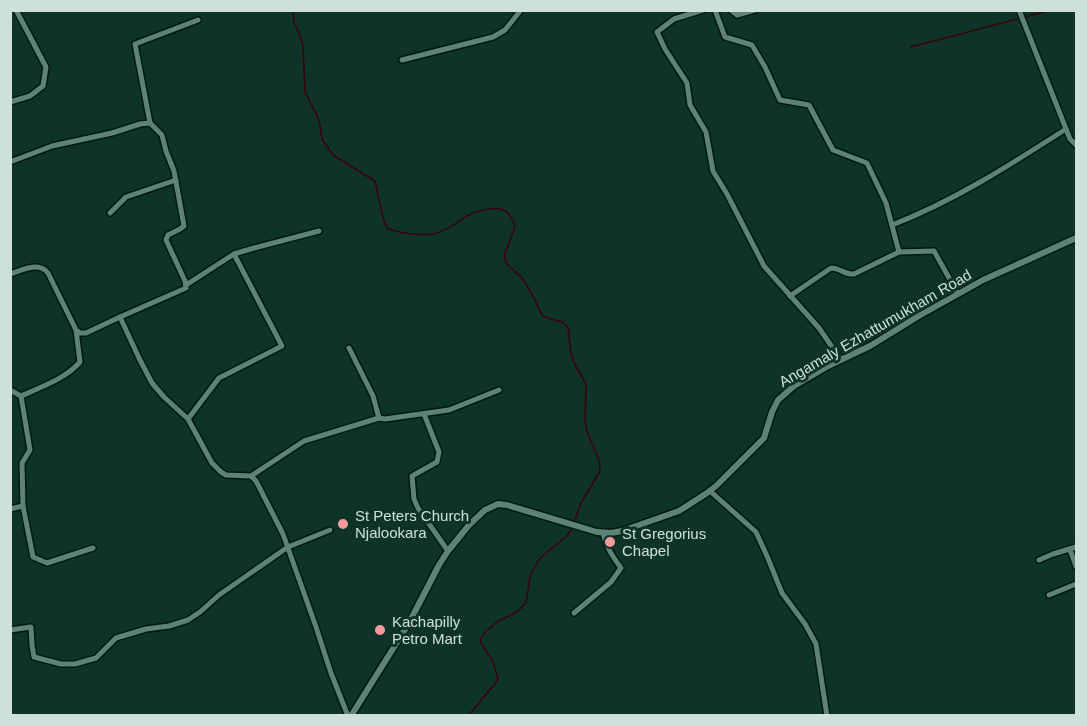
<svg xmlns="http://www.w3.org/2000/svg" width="1087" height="726" font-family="Helvetica,sans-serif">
	<rect width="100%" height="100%" fill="#0e3328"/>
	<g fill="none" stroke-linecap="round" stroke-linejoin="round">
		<!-- stream -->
		<g stroke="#3d0009" stroke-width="1.5">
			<path d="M293,10L294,23L301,38L303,46L305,92L319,120L322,139L333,155L375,181C379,196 380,214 387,228C397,233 421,236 432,234C446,232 457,222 469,215C479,210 501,204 509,214C511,217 513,222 515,226C513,235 507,246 505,254C503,266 514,269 521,277C530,287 536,303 542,315L547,318L563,322L568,328L571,354L575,365L586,384L585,419L587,432L599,460L600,471L581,503L574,523"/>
			<path d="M1025,17L1051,10"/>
			<path d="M911,47L1021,18"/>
			<path d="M468,716L498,680C496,673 495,666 492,659C488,653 483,648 480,641L485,632L497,622L517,612L526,603L530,576L539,559L568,535L572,527"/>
		</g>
		<!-- minor casing -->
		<g stroke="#001912" stroke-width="8">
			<g id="minor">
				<path d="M703,10L674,19L657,32L665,49L687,83L690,105L706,132L713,171L727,194L764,266L819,328L841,360"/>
				<path d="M715,10L725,37L752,45L765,67L780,100L809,105L833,150L867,163L886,203L899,252L934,251L958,294"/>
				<path d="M731,10L737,15L755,10"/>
				<path d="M1019,10L1070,139L1076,145"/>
				<path d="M402,60L493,37L505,30L521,10"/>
				<path d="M10,102L30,96L43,86L46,67L16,10"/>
				<path d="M150,123L135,44L198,20"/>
				<path d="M10,162L52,146L112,133L140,124L150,123L162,135L166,151L174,171L184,226L180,229L168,235L166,240L185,281L186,288L120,317"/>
				<path d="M110,213L126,197L176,180"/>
				<path d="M892,225C954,201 1010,165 1066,129"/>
				<path d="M10,274C23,270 39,261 48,273L76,330L80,333H86L120,317L139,358L152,383L164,397L188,419L212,463L221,472L226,475L251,476L256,481L283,534L316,627L331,673L348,716"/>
				<path d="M186,285L234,254L254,248L319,231"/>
				<path d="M790,296L831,268C840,268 845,275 854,274L899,252"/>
				<path d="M349,348L373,396L379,418"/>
				<path d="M10,390L21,396"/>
				<path d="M21,396C41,387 65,379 80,362L76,330"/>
				<path d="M424,414L439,452L437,462L412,476L414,499L418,508L448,551"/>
				<path d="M188,419L219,378L282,346L234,254"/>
				<path d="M251,476L304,441L379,418L385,419L449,410L499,390"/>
				<path d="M710,491L756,532L767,556L782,593L805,624L816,644L827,716"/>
				<path d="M23,506L33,557L47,563L93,548"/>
				<path d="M10,509L23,506L22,463L30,450L21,396"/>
				<path d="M1070,550L1076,566"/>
				<path d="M1039,560L1053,554L1076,547"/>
				<path d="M1049,595L1076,584"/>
				<path d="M574,613L611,582L621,568C613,557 606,547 603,533"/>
				<path d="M10,630L31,627L32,645L34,657L61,664H75L96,658L116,638L146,629L169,626L188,620L200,612L219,595L288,547L330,530"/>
			</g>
		</g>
		<!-- tertiary casing -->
		<g stroke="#001912" stroke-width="9">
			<path id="tertiary" d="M351,716L409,623L439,565L448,551L469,525L485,510L498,504L507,505L597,532L611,533L622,531L679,511L690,504L707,493L716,486L764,438L772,412L778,400L794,386L828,366L870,346L917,317L983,280L1076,238"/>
		</g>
		<!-- minor -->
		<use href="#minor" stroke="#5d8376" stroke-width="5"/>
		<!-- tertiary -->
		<use href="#tertiary" stroke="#5d8376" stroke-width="6"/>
	</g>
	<!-- markers -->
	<g fill="#f59b9e" stroke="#0e3328" stroke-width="2">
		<circle cx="343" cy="524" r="6"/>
		<circle cx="610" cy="542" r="6"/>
		<circle cx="380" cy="630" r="6"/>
	</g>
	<g text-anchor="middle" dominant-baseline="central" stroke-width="6" stroke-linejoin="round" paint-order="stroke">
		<!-- street labels -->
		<g font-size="15" fill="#cde1d9" stroke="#0e3328">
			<text transform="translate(875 328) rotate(-30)">Angamaly Ezhattumukham Road</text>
		</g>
		<!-- poi labels -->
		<g font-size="15" fill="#cde1d9" stroke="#0e3328" text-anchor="start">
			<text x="355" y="515">St Peters Church<tspan x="355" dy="17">Njalookara</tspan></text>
			<text x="622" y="533">St Gregorius<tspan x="622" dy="17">Chapel</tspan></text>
			<text x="392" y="621">Kachapilly<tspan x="392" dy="17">Petro Mart</tspan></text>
		</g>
	</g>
	<!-- border -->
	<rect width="1087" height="726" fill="none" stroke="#cde1d9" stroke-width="24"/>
</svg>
